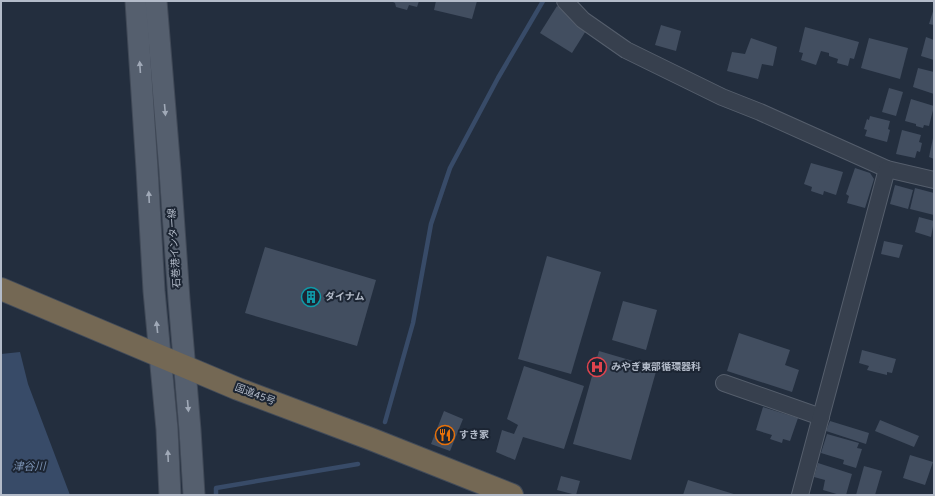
<svg xmlns="http://www.w3.org/2000/svg" width="935" height="496" font-family="Overpass,'Noto Sans JP',sans-serif">
	<rect width="100%" height="100%" fill="#232e3e"/>
	<!-- water -->
	<path fill="#384b68" d="M20,352L28,384L70,495H1V354Z"/>
	<g fill="none" stroke-linecap="round" stroke-linejoin="round">
		<!-- stream -->
		<g stroke="#384b68" stroke-width="4.5">
			<path d="M385,422L413,323L431,224L450,168L498,78L543,1"/>
			<path d="M216,495V488L358,464"/>
		</g>
	</g>
	<!-- building -->
	<g fill="#424e60">
		<path d="M391,1H419L417,7L409,5L407,10L396,7L395,3Z"/>
		<path d="M436,1H477L472,19L434,10Z"/>
		<path d="M557,6L589,26L572,53L540,33Z"/>
		<path d="M934,8V25L929,24Z"/>
		<path d="M661,25L681,31L676,51L655,45Z"/>
		<path d="M805,27L859,42L854,59L850,58L848,66L837,63L838,59L829,56V53L821,51L816,65L801,60L803,53L799,52Z"/>
		<path d="M926,37L934,40V60L921,56Z"/>
		<path d="M751,38L777,47L773,66L762,64L758,79L727,71L732,52L745,54Z"/>
		<path d="M869,38L908,48L900,79L861,68Z"/>
		<path d="M918,68L934,72V94L913,87Z"/>
		<path d="M889,88L903,92L896,116L882,112Z"/>
		<path d="M911,99L934,106L929,126L924,125L923,128L916,126V124L905,121Z"/>
		<path d="M870,116L890,121L888,129L890,130L887,142L865,136L867,130L864,129L867,119L869,120Z"/>
		<path d="M902,130L921,135L919,142L922,143L920,152L917,151L915,158L896,154Z"/>
		<path d="M933,138H934V159L929,157Z"/>
		<path d="M811,163L843,172L836,195L824,191L823,195L811,191L812,187L804,184Z"/>
		<path d="M855,168L870,173L874,179L865,208L847,203L849,196L846,194Z"/>
		<path d="M895,185L913,190L908,209L890,204Z"/>
		<path d="M915,188L934,193V215L910,209Z"/>
		<path d="M919,217L934,221L931,237L915,232Z"/>
		<path d="M884,241L903,245L899,258L881,254Z"/>
		<path d="M265,247L376,280L357,346L245,313Z"/>
		<path d="M547,256L601,272L571,374L518,359Z"/>
		<path d="M623,301L657,310L646,350L612,340Z"/>
		<path d="M739,333L790,350L785,365L799,370L792,392L727,371Z"/>
		<path d="M862,350L896,359L892,373L887,372V375L867,370L869,366L859,363Z"/>
		<path d="M599,351L657,368L631,460L573,444Z"/>
		<path d="M524,366L584,386L564,449L523,437L515,460L496,452L502,430L514,434L518,425L507,419Z"/>
		<path d="M763,407L798,418L790,441L783,439L782,443L770,439L772,435L756,430Z"/>
		<path d="M444,411L463,419L450,451L431,444Z"/>
		<path d="M880,420L919,436L914,447L875,431Z"/>
		<path d="M830,421L869,433L866,444L826,431Z"/>
		<path d="M827,434L859,443L857,448L862,449L856,468L843,464L844,460L821,453Z"/>
		<path d="M910,455L933,462L925,485L903,478Z"/>
		<path d="M818,463L852,474L846,495H840L823,490L825,480L814,477Z"/>
		<path d="M864,466L882,471L875,495H856Z"/>
		<path d="M561,476L580,481L576,495L557,490Z"/>
		<path d="M688,480L737,495H683Z"/>
	</g>
	<g fill="none" stroke-linecap="round" stroke-linejoin="round">
		<!-- minor casing -->
		<g stroke="#555e6c" stroke-width="18">
			<g id="minor">
				<path d="M565,1L583,20L626,50L722,97L760,112L887,169L934,180"/>
				<path d="M724,383L821,417"/>
				<path d="M800,495L887,169"/>
			</g>
		</g>
		<!-- major casing -->
		<g stroke="#404957" stroke-width="23">
			<g id="major">
				<path d="M136,1L147,169L154,291L167,429L170,495"/>
				<path d="M156,1L170,171L179,299L190,430L194,495"/>
			</g>
		</g>
		<!-- highway casing -->
		<g stroke="#424b59" stroke-width="24">
			<path id="highway" d="M1,289L238,389L371,439L512,495"/>
		</g>
		<!-- minor -->
		<use href="#minor" stroke="#37404e" stroke-width="16"/>
		<!-- major -->
		<use href="#major" stroke="#555f6e" stroke-width="21"/>
		<!-- highway -->
		<use href="#highway" stroke="#746854" stroke-width="22"/>
	</g>
	<!-- one-way arrows -->
	<defs><path id="oneway-solid" d="M-6-.8H1V-3.2L6.5 0L1 3.2V.8H-6Z"/></defs>
	<g fill="#a0a9b7">
		<use href="#oneway-solid" transform="translate(140 67) rotate(-94)"/>
		<use href="#oneway-solid" transform="translate(165 110) rotate(85)"/>
		<use href="#oneway-solid" transform="translate(149 197) rotate(-93)"/>
		<use href="#oneway-solid" transform="translate(157 327) rotate(-96)"/>
		<use href="#oneway-solid" transform="translate(188 406) rotate(85)"/>
		<use href="#oneway-solid" transform="translate(168 456) rotate(-93)"/>
	</g>
	<!-- icons -->
	<defs>
		<g id="building-ring" transform="scale(1)"><circle r="9.5" fill="#1c2533" stroke="#0f9aa8" stroke-width="1.5"/><path d="M-4-6H4V6H1V3H-1V6H-4ZM-2.5-4.3h1.7v1.8h-1.7ZM.8-4.3h1.7v1.8H.8ZM-2.5-1h1.7V.8h-1.7ZM.8-1h1.7V.8H.8Z" fill="#0f9aa8"/></g>
		<g id="hospital-ring" transform="scale(1)"><circle r="9.5" fill="#1c2533" stroke="#e0444e" stroke-width="1.5"/><path d="M-5-5h3v3.5h4V-5h3V5h-3V1.5h-4V5h-3Z" fill="#e0444e"/></g>
		<g id="restaurant-ring" transform="scale(1)"><circle r="9.5" fill="#1c2533" stroke="#e8710a" stroke-width="1.5"/><path d="M-5-6h1v4h1v-4h1v4h1v-4h1v5L-1.5 .5V6h-2V.5L-5-1ZM5-6V6H3V1.5H1.5Q1.5-4 5-6Z" fill="#e8710a"/></g>
	</defs>
	<g fill-rule="evenodd">
		<use href="#building-ring" x="311" y="297"/>
		<use href="#hospital-ring" x="597" y="367"/>
		<use href="#restaurant-ring" x="445" y="435"/>
	</g>
	<g text-anchor="middle" dominant-baseline="central" stroke-width="4" stroke-linejoin="round" paint-order="stroke">
		<!-- street labels -->
		<g font-size="10" fill="#b3bbc9" stroke="#1c2533">
			<text transform="translate(175 248) rotate(-94)">石巻港インター線</text>
			<text transform="translate(255 395) rotate(21)">国道45号</text>
		</g>
		<!-- poi labels -->
		<g font-size="10" font-weight="bold" fill="#b3bbc9" stroke="#1c2533" text-anchor="start">
			<text x="325" y="297">ダイナム</text>
			<text x="611" y="367">みやぎ東部循環器科</text>
			<text x="459" y="435">すき家</text>
		</g>
		<!-- water labels -->
		<g font-size="11" font-style="italic" fill="#7a91b2" stroke="#1c2533">
			<text x="29" y="467">津谷川</text>
		</g>
	</g>
	<!-- border -->
	<rect width="935" height="496" fill="none" stroke="#b3bbc9" stroke-width="4"/>
</svg>
